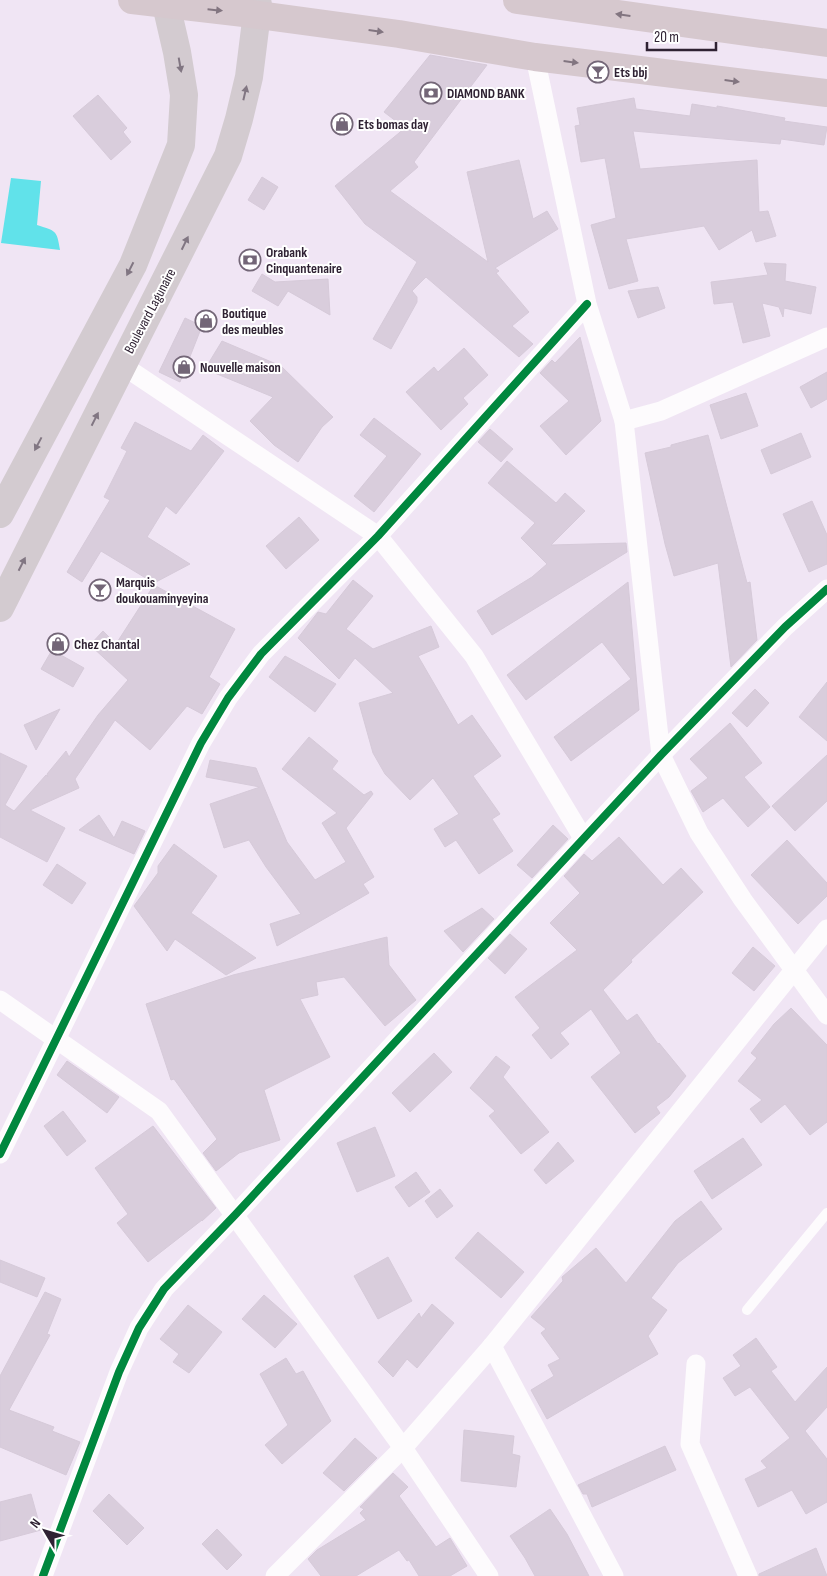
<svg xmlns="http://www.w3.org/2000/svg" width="827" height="1576" font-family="'Sofia Sans Condensed',sans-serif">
	<rect width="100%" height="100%" fill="#f0e5f4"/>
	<!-- water -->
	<path fill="#61e2ea" d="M11,178L41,181L37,225C55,231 57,229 60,250L1,243Z"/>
	<!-- building -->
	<g fill="#d9cddc" stroke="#d6cad9">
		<path d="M430,55L487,65L414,162L418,167L390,191L488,262L467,172L519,160L533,219L547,211L558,229L495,268L499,271L496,273L529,312L512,326L533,344L519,357L426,277L412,291L417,297V302L391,349L373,339L417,262L365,224L335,186L405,128L384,112Z"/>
		<path d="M98,95L127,128L123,132L131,142L111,160L73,116Z"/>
		<path d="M634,98L636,109L690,116L692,104L717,108V106L785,118L784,121L827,127L824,145L781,139L780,144L633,131L640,169L757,160L759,212L768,211L776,236L756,242L752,230L719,250L704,226L626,239L638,281L609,289L591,225L616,218L605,158L581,162L575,126L580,125L577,108Z"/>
		<path d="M262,177L278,187L264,210L248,200Z"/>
		<path d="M764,263L786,264L785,281L816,287L811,314L784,308L783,317L779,307L762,303L770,336L743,343L733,302L714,304L711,282L768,275Z"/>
		<path d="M262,274L275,282L328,279L330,315L288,291L278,306L252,291Z"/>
		<path d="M658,287L665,308L638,318L628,291Z"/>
		<path d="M185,318L202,326L180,382L159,372Z"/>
		<path d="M580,337L601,421L566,455L540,426L569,401L540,373L552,360L555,363Z"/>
		<path d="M222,341L281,366L333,417L322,427L298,462L274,445L250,421L273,397L205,369Z"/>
		<path d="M464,348L488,375L463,398L468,404L441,430L406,392L434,367L438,372Z"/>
		<path d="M827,372V399L811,408L800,387Z"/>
		<path d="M746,393L758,426L721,439L710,405Z"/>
		<path d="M374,418L421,454L374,512L354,496L387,456L360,435Z"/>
		<path d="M135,422L191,451L203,435L224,451L176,514L166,506L147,537L190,564L154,583L101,551L82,582L67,572L110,500L104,497L127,451L121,448Z"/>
		<path d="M490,429L513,449L501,462L478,442Z"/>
		<path d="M801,433L811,457L771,474L761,450Z"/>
		<path d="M708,435L747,583L750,582L757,640L731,667L718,563L674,576L665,544L645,453L671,447V445Z"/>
		<path d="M507,461L556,503L565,493L585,511L551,545L626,543L627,552L492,635L477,611L532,577L547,564L521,538L535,523L488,483Z"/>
		<path d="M812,501L827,535V564L809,572L783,514Z"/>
		<path d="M299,517L319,540L286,569L266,546Z"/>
		<path d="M353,580L373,596L346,629L373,649L431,626L439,647L418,656L458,725L472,715L501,756L473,776L500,814L492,819L513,851L479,874L456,840L445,847L434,829L459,814L433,778L410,800L385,774L373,753L359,703L393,693L355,658L339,679L298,638L318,612L326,614Z"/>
		<path d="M628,582L639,710L571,761L554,737L631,679L602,642L526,700L507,675Z"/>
		<path d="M154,585L235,629L209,677L220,684L202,714L187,706L150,750L115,720L75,779L79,788L30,810L65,828L47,862L0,837V753L27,766L5,805L14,811L46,775L48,777L47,774L66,751L69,757L98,715L128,680L90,645L103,631L116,644Z"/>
		<path d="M52,650L84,668L73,687L41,669Z"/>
		<path d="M285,656L336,684L315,712L269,677Z"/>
		<path d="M827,682V741L799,717Z"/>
		<path d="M755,689L769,703L747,727L732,713Z"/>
		<path d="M60,709L36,750L24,725Z"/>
		<path d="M730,723L762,763L744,777L770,807L748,827L723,798L703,812L691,791L708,778L690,759Z"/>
		<path d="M309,737L338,761L332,769L364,795L371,791L373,794L346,828L374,877L363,884L369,893L277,946L270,924L301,914L266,867L249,840L224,848L210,804L260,787L206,777L210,760L256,768L287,842L315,880L346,862L322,823L337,813L282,769Z"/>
		<path d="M827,755V801L795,831L772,806Z"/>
		<path d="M99,815L114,838L122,821L145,831L134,854L79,830Z"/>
		<path d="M553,825L568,839L532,878L517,865Z"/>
		<path d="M619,837L663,885L681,868L703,892L631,960L632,962L603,990L627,1021L637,1014L658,1044L659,1043L686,1076L669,1097L656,1107L660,1113L635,1133L591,1077L621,1053L591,1009L560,1033L569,1044L551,1059L532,1035L540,1028L515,997L577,950L550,923L580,893L564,876L584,854L592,861Z"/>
		<path d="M787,840L827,883V896L798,924L751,875Z"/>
		<path d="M174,844L217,876L191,913L256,958L226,975L175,939L167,951L134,906L158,873V866Z"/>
		<path d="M57,864L86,883L72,904L43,885Z"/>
		<path d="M482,908L494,919L463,952L444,931Z"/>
		<path d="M510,934L527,949L505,974L488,958Z"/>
		<path d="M387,937L389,965L416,1000L385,1026L344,977L316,982L318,995L300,999L330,1057L264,1090L280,1140L239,1153L216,1171L203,1153L217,1139L174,1079L171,1080L146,1004L233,975Z"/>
		<path d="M753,947L775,966L754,991L732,973Z"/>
		<path d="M791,1008L827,1045V1122L810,1135L785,1104L761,1123L750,1109L762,1100L738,1081L757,1058L751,1053L774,1024Z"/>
		<path d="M434,1053L452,1072L410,1112L392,1093Z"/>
		<path d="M496,1056L510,1067L503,1077L549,1132L521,1154L489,1116L495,1111L470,1088Z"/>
		<path d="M67,1061L119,1097L107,1113L57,1075Z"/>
		<path d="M63,1111L86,1141L67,1156L44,1126Z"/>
		<path d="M153,1126L216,1208L202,1221V1220L148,1262L117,1223L128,1214L95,1168Z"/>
		<path d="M375,1127L395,1176L357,1192L337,1143Z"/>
		<path d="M743,1138L762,1165L712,1199L694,1171Z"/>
		<path d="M558,1142L574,1161L546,1184L534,1170Z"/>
		<path d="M416,1172L430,1192L409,1207L395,1187Z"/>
		<path d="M440,1189L453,1206L437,1218L425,1201Z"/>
		<path d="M701,1201L722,1229L678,1263L651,1298L667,1310L648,1336L658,1354L547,1419L531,1390L554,1376L548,1365L560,1359L541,1333L546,1329L531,1317L563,1281L562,1277L596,1248L626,1283L675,1221Z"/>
		<path d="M478,1232L524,1272L501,1298L455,1258Z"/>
		<path d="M388,1257L412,1301L378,1319L354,1276Z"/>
		<path d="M0,1260L45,1278L37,1297L0,1282Z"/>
		<path d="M45,1292L61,1299L47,1334L50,1335L9,1410L54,1427L52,1431L80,1442L66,1475L0,1447V1376Z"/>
		<path d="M264,1295L297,1324L275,1348L242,1319Z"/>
		<path d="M432,1304L454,1323L417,1368L407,1359L393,1377L378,1362L419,1313L421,1318Z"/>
		<path d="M188,1305L222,1332L189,1373L173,1362L179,1354L160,1339Z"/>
		<path d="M756,1338L777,1367L771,1371L795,1402L827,1367V1407L805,1431L827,1459V1502L806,1514L792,1490L758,1507L745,1479L767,1468L761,1461L790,1438L750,1387L735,1396L723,1378L741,1366L733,1355Z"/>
		<path d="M286,1358L296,1374L303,1371L331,1421L282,1464L265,1445L288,1425L260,1374Z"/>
		<path d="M464,1430L514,1436L512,1454L520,1456L516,1487L461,1481Z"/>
		<path d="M355,1438L377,1458L344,1491L323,1473Z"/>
		<path d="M665,1446L676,1470L592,1507L587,1494H583L578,1485Z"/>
		<path d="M393,1473L408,1487L399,1496L436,1547L450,1538L467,1566L450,1576H419L409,1560L407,1561L399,1550L356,1576H321L308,1559L317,1550L366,1520L360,1513L364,1509L360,1507Z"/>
		<path d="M31,1494L41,1530L0,1541V1502Z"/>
		<path d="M109,1494L144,1528L127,1545L93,1511Z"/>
		<path d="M550,1509L567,1534L589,1576H535L525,1558L510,1536Z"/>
		<path d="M217,1529L242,1555L227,1570L202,1544Z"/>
		<path d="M816,1548L827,1576H759V1574Z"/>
	</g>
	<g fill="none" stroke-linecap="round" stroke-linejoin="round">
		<!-- service -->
		<path stroke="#fdfbfd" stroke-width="10" d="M747,1310L827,1213"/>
		<!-- minor -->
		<g stroke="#fdfbfd" stroke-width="19">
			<path d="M535,57L587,304L624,421L661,755L699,833L743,900L827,1015"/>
			<path d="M122,365L378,536L474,656L583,838"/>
			<path d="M624,421L661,411L827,337"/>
			<path d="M0,1000L159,1111L403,1448L489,1576"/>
			<path d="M0,1154L201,743L228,698L261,654L378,536L587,304"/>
			<path d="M492,1346L614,1576"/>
			<path d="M696,1364L690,1444L748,1576"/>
			<path d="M43,1576L119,1372L139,1328L164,1289L235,1215L661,755L785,627L827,589"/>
			<path d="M275,1576L403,1448L492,1346L827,929"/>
		</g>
		<!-- secondary -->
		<g stroke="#d3cbd0" stroke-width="28">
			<path d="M0,514L133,265L181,145L184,95L177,52L165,0"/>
			<path d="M0,608L228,156L239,119L249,77L258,5L257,0"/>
		</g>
		<!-- trunk -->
		<g stroke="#d6c8ce" stroke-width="28">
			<path d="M132,0L244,13L399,34L535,57L827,93"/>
			<path d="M517,0L827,43"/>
		</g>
		<!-- cycleway casing -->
		<g stroke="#fff" stroke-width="11">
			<g id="cycleway">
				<path d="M0,1154L201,743L228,698L261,654L378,536L587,304"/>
				<path d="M43,1576L119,1372L139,1328L164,1289L235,1215L661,755L785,627L827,589"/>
			</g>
		</g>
		<!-- cycleway -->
		<use href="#cycleway" stroke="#00873e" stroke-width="8"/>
	</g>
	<!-- one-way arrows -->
	<defs><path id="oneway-solid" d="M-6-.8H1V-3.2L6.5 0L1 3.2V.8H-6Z" transform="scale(1.25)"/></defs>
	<g fill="#827580">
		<use href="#oneway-solid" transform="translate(215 10) rotate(6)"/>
		<use href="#oneway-solid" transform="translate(623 15) rotate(-172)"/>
		<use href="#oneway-solid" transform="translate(376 31) rotate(8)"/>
		<use href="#oneway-solid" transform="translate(571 62) rotate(7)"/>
		<use href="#oneway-solid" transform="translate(732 81) rotate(7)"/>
	</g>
	<g fill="#817682">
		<use href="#oneway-solid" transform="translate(180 65) rotate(80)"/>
		<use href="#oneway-solid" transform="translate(245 93) rotate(-77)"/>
		<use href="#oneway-solid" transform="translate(185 243) rotate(-64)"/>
		<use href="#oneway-solid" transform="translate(130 269) rotate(117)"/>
		<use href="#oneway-solid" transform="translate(95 419) rotate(-63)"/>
		<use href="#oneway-solid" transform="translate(38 444) rotate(118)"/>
		<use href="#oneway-solid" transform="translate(22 564) rotate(-63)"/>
	</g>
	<!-- icons -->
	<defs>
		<g id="bar-ring" transform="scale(1.125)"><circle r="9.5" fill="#fff" stroke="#736677" stroke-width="1.5"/><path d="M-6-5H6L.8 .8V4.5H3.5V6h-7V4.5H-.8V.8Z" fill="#736677"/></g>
		<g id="bank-ring" transform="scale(1.125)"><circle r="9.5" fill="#fff" stroke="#736677" stroke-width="1.5"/><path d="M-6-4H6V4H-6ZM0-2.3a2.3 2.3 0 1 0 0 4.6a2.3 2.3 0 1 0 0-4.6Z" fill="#736677"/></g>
		<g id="shop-ring" transform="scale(1.125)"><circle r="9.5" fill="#fff" stroke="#736677" stroke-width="1.5"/><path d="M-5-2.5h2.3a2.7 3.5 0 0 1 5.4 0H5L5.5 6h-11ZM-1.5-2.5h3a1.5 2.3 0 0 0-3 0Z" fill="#736677"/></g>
	</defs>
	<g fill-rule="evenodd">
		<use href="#bar-ring" x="598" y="72"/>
		<use href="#bank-ring" x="431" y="93"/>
		<use href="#shop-ring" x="342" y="124"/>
		<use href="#bank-ring" x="250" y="260"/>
		<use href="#shop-ring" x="206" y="321"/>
		<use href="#shop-ring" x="184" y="367"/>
		<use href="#bar-ring" x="100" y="590"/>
		<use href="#shop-ring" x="58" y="644"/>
	</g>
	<g text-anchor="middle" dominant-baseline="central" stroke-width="4" stroke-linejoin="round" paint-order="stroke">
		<!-- poi labels -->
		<g font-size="14" font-weight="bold" fill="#2f2233" stroke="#fff" text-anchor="start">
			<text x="614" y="72">Ets bbj</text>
			<text x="447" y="93">DIAMOND BANK</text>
			<text x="358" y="124">Ets bomas day</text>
			<text x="266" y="252">Orabank<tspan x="266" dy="16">Cinquantenaire</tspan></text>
			<text x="222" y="313">Boutique<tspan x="222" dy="16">des meubles</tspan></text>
			<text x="200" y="367">Nouvelle maison</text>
			<text x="116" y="582">Marquis<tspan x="116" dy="16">doukouaminyeyina</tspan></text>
			<text x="74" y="644">Chez Chantal</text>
		</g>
		<!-- street labels -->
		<g font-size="14" fill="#2f2233" stroke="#fff">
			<text transform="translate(150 311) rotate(-62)">Boulevard Lagunaire</text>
		</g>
	</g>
	<!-- north arrow -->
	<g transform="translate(45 1531) rotate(308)" stroke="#ffffff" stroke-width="4" paint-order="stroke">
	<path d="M0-4L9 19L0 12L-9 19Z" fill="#2f2233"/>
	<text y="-8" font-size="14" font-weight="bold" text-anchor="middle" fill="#2f2233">N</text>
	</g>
	<!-- scale -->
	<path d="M647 42v8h69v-8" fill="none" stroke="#2f2233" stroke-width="2.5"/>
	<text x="654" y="42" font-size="15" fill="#2f2233" stroke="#ffffff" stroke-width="4" paint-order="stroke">20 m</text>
</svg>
